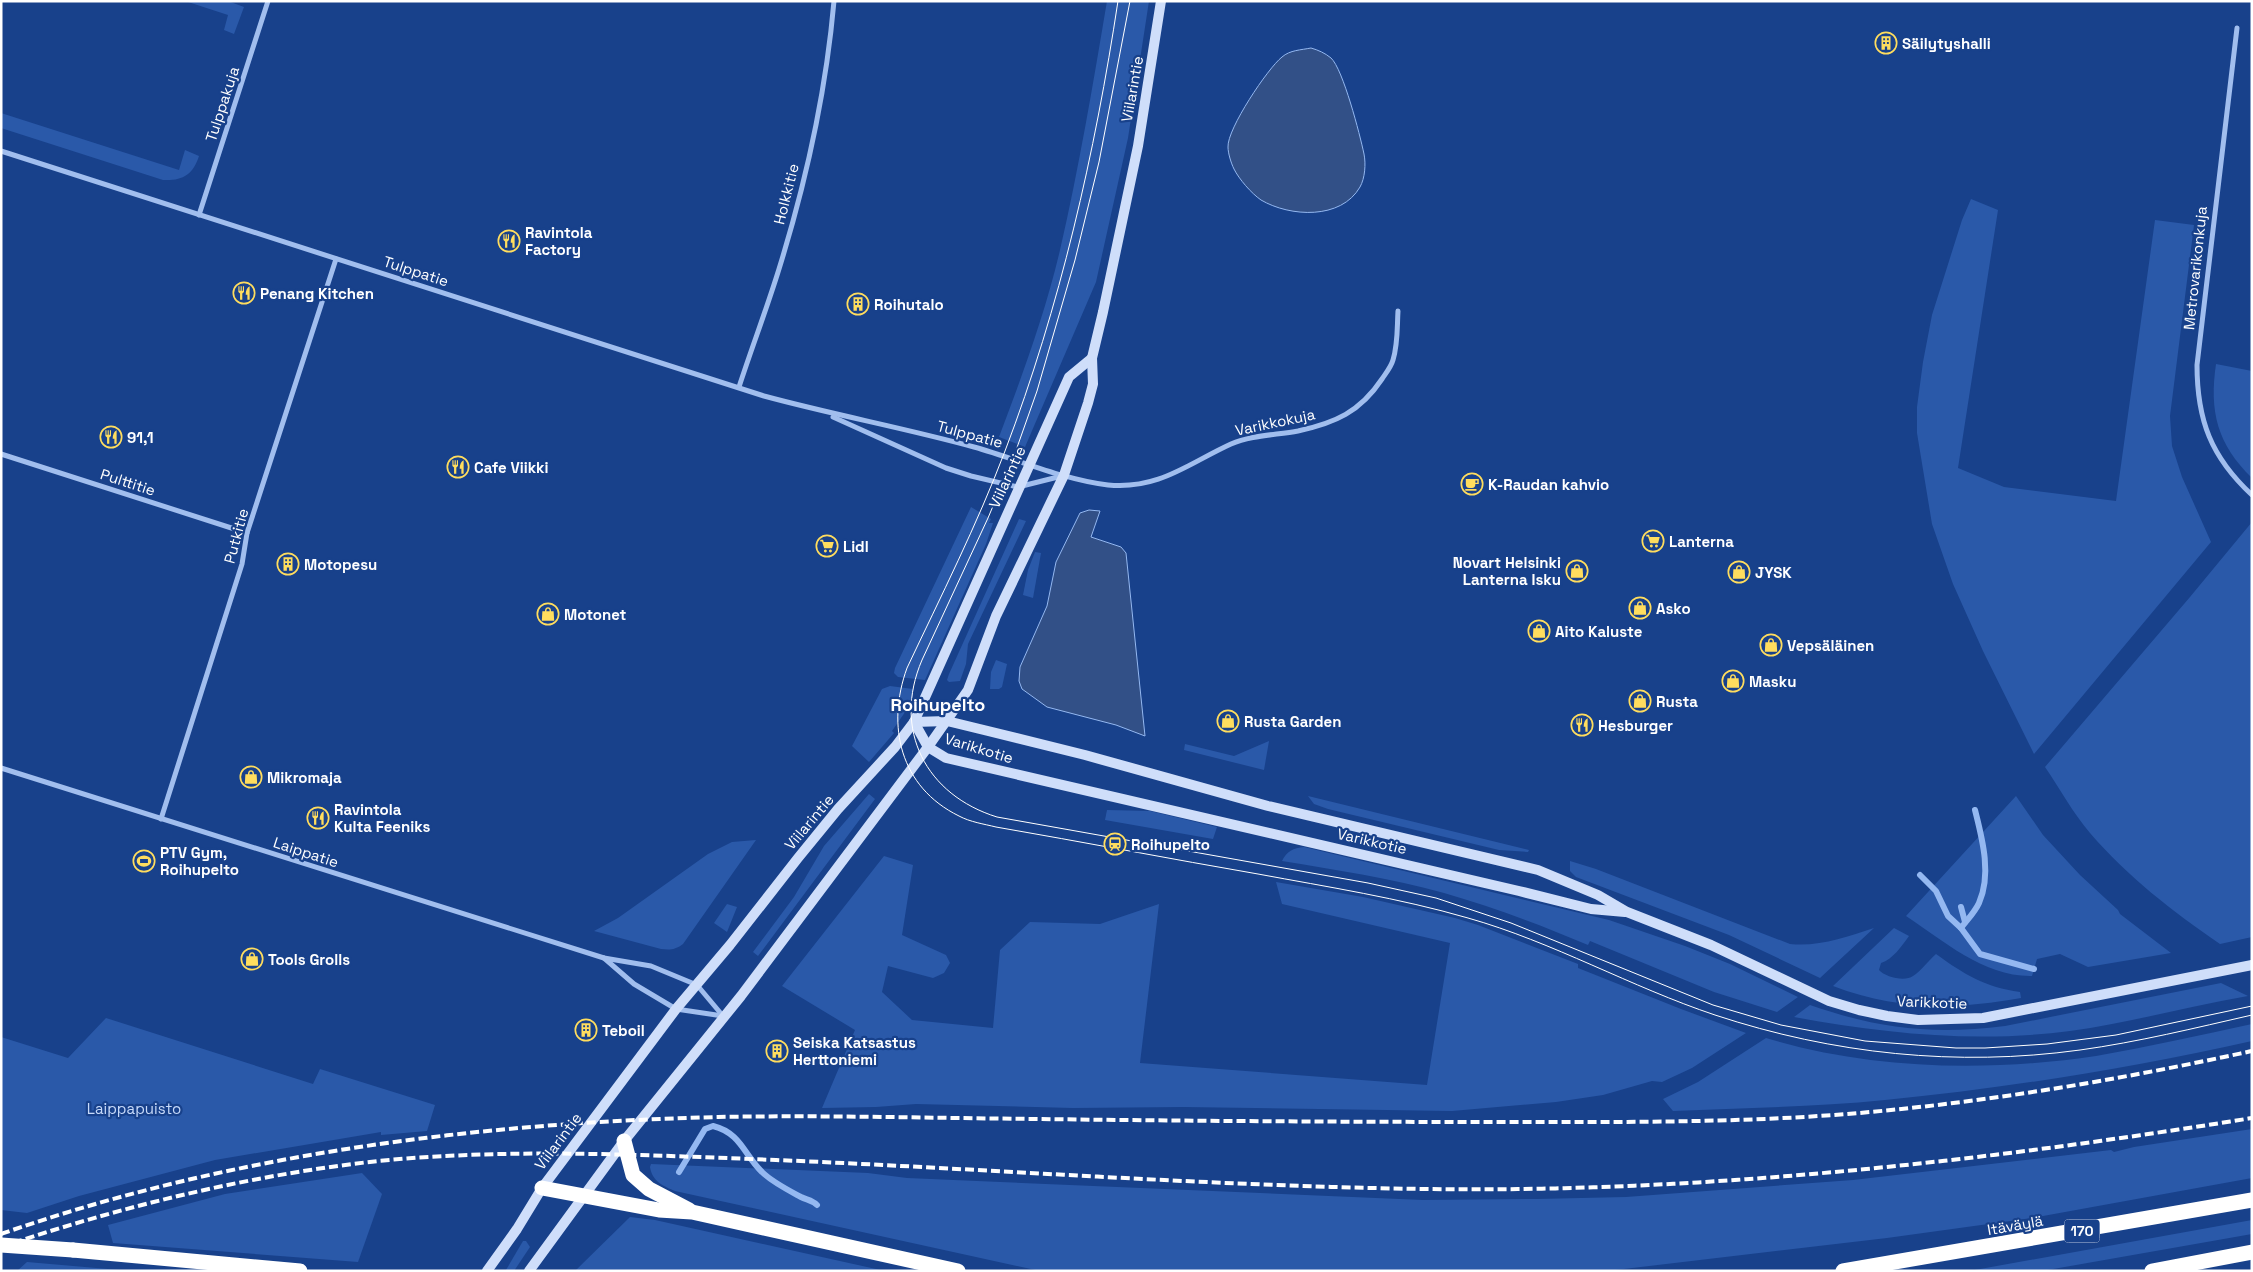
<svg xmlns="http://www.w3.org/2000/svg" width="2253" height="1272" font-family="'Space Grotesk',sans-serif">
	<rect width="100%" height="100%" fill="#18418b"/>
	<!-- green -->
	<g fill="#2a59a9">
		<path d="M185,1H228L244,7L234,34L224,30L228,15Z"/>
		<path d="M1107,1H1149L1128,138L1096,282L1025,447L999,437C1022,376 1045,314 1060,250C1079,168 1093,84 1107,1Z"/>
		<path d="M1,113L179,170L185,150L199,156C193,175 182,181 163,180L1,128Z"/>
		<path d="M1971,199L1998,210L1958,468L2004,487L2116,501L2155,220L2194,225L2170,416L2172,446L2182,477L2211,542L2034,754L1983,651L1953,584L1932,524L1917,433V407L1923,362L1932,315L1962,220Z"/>
		<path d="M2216,364L2252,371V478C2217,444 2209,411 2216,364Z"/>
		<path d="M971,507L991,519L989,523H993L986,544L925,680L898,677L894,673L895,668Z"/>
		<path d="M1019,519L1026,521L968,644L966,664L960,681L949,682L947,680L949,674Z"/>
		<path d="M2252,522V937L2220,944C2172,911 2128,877 2090,833C2073,813 2060,789 2045,767L2190,597Z"/>
		<path d="M1035,552L1041,553L1033,598L1023,595L1028,570Z"/>
		<path d="M996,660L1007,664L1002,687L999,689H990L991,672Z"/>
		<path d="M890,686L913,689L912,702L892,731L894,733L869,762L852,746L882,689Z"/>
		<path d="M1269,741L1264,770L1184,750L1185,744L1234,756Z"/>
		<path d="M869,794L875,799L758,956L753,952L794,897L824,846Z"/>
		<path d="M1308,796L1529,850L1528,852L1499,850L1328,809L1314,804Z"/>
		<path d="M2016,796L2043,835L2080,875L2118,910L2120,914L2171,953L2088,967L2060,954L2037,959L2032,976C1984,977 1944,941 1906,916Z"/>
		<path d="M1107,810L1150,811L1217,827L1213,839L1105,820Z"/>
		<path d="M756,840L683,944C675,950 670,950 661,949L594,931L618,918L708,854L732,842Z"/>
		<path d="M1304,847L1609,920L1685,946L1730,964L1798,997L1777,1012L1714,992L1590,941L1588,945C1541,925 1493,907 1444,893C1391,878 1336,870 1282,861C1287,851 1293,848 1304,847Z"/>
		<path d="M884,856L913,865L902,935L946,955L950,963L944,973L933,978L888,966L882,992L912,1020L993,1028L1000,950L1030,922L1100,924L1159,904L1140,1063L1427,1085L1450,943L1282,904L1276,882L1363,897L1455,918L1478,925L1578,964V968L1681,1009L1746,1033L1692,1068L1662,1082L1652,1081L1603,1095L1556,1102L1452,1111L1184,1107L1073,1108L916,1104L876,1107L822,1108L855,1030L782,986Z"/>
		<path d="M1570,861L1596,869L1790,944C1819,947 1846,937 1874,928L1820,978L1729,935L1576,877L1570,871Z"/>
		<path d="M727,904L737,907L727,932L714,923Z"/>
		<path d="M1894,928L1909,936C1901,947 1893,959 1881,963L1879,970C1885,977 1905,982 1913,976C1921,971 1928,961 1936,954C1965,975 1985,987 2020,992L2021,998C1954,1010 1896,1010 1833,986Z"/>
		<path d="M2221,983L2248,996C2188,1006 2130,1023 2070,1031C1977,1043 1886,1034 1794,1017L1810,1005C1879,1029 1933,1035 2005,1026Z"/>
		<path d="M106,1018L313,1084L320,1069L435,1105L427,1131L381,1135V1132L215,1160L79,1196L27,1213L1,1210V1037L68,1058Z"/>
		<path d="M2252,1024V1041C2131,1068 2008,1088 1885,1100C1815,1107 1744,1108 1673,1111L1663,1099L1698,1082L1766,1038C1871,1070 1988,1072 2096,1056C2148,1047 2200,1035 2252,1024Z"/>
		<path d="M2252,1129V1178L2032,1218L1887,1238L1607,1271H1040L675,1191C663,1186 652,1181 650,1167L651,1164L868,1173L907,1178L1423,1200L1537,1199L1626,1197L1853,1180L2111,1150L2114,1152L2134,1147Z"/>
		<path d="M362,1173L382,1194L358,1262L113,1243L108,1225L225,1194Z"/>
		<path d="M630,1217L655,1220L885,1271H575Z"/>
		<path d="M2252,1220V1234L2042,1271H1969Z"/>
		<path d="M523,1241H526L530,1247L514,1271L506,1270Z"/>
		<path d="M27,1262L131,1271H17Z"/>
	</g>
	<!-- water -->
	<g fill="#325087" stroke="#94b8f1">
		<path d="M1311,48C1318,50 1325,53 1331,58C1343,69 1360,135 1364,154C1366,164 1365,178 1360,187C1341,220 1290,217 1261,200C1251,193 1239,179 1234,169C1231,163 1228,153 1228,147C1227,129 1268,68 1282,57C1290,50 1301,50 1311,48Z"/>
		<path d="M1089,510L1100,511L1091,537L1121,547L1126,553L1145,736L1116,725L1047,707L1022,689L1019,681L1020,667L1047,606L1056,562L1080,513Z"/>
	</g>
	<g fill="none" stroke-linecap="round" stroke-linejoin="round">
		<!-- stream -->
		<g stroke="#94b8f1" stroke-width="6">
			<path d="M1920,875L1936,891L1948,916L1961,928L1980,954L2034,969"/>
			<path d="M1961,907L1965,922"/>
			<path d="M1961,928C1967,920 1975,912 1979,903C1992,874 1982,838 1975,810"/>
			<path d="M679,1172L705,1129L713,1126C741,1133 744,1155 762,1172C772,1182 788,1190 801,1197C807,1200 812,1200 817,1205"/>
		</g>
		<!-- street -->
		<g stroke="#a1beee" stroke-width="5">
			<path d="M2237,28L2197,365C2197,420 2211,457 2252,495"/>
			<path d="M1,151L764,396C834,415 905,428 974,447C1017,459 1064,480 1108,485C1159,490 1189,463 1231,444C1251,435 1277,435 1298,431C1335,423 1360,412 1382,379C1386,373 1391,367 1393,360C1398,344 1397,328 1398,311"/>
			<path d="M199,215L268,1"/>
			<path d="M739,387C752,347 767,308 779,269C806,182 826,92 834,1"/>
			<path d="M833,417L946,468L971,476L1018,487L1062,476"/>
			<path d="M1,454L247,533"/>
			<path d="M1,768L604,958L651,966L697,985L723,1016"/>
			<path d="M161,819L242,564L247,533L336,259"/>
			<path d="M604,958L634,984L676,1009L723,1016"/>
		</g>
		<!-- secondary -->
		<g stroke="#cfdefa" stroke-width="10">
			<path d="M914,722L947,721L988,731L1085,755L1268,806L1538,870L1598,895L1627,912L1711,945L1829,1001L1859,1010L1887,1016L1918,1020L1983,1018L2252,965"/>
			<path d="M914,722L928,747L946,758L1519,891L1591,909L1625,912"/>
			<path d="M487,1271L517,1229L542,1188L676,1009L730,945L798,858L838,809L895,747L914,722L1069,377L1092,358"/>
			<path d="M529,1271L624,1141L741,996L928,747L968,690L996,616L1064,475L1088,403L1093,384L1092,358L1103,312L1138,146L1161,1"/>
		</g>
		<!-- highway -->
		<g stroke="#fff" stroke-width="15">
			<path d="M624,1141L633,1175L649,1189L689,1210"/>
			<path d="M542,1188L659,1210L692,1212L958,1271"/>
			<path d="M73,1250L300,1271"/>
			<path d="M1843,1271L2252,1200"/>
			<path d="M2152,1271L2252,1252"/>
		</g>
		<!-- tram -->
		<g stroke="#fff" stroke-width="1">
			<path d="M1118,1C1095,153 1060,307 1005,451C977,525 941,596 907,668C886,726 900,787 959,816C970,822 984,824 996,827C1083,842 1171,859 1258,874C1328,887 1399,898 1468,918C1553,942 1631,987 1715,1015C1833,1054 1957,1067 2080,1050C2138,1042 2195,1028 2252,1015"/>
			<path d="M1130,1L1099,162L1075,260L1037,391L1014,456L988,518L922,660C892,730 926,795 997,817L1368,883L1436,898L1511,923L1713,1005L1781,1025L1865,1041L1956,1048H1985L2047,1044L2116,1035L2252,1006"/>
		</g>
		<!-- rail -->
		<g stroke="#fff" stroke-width="4" stroke-dasharray="9 4" stroke-linecap="butt">
			<path d="M1,1234C230,1154 476,1123 718,1117C825,1115 931,1118 1038,1119C1193,1121 1349,1122 1505,1122C1619,1122 1733,1123 1847,1114C1983,1103 2118,1080 2252,1051"/>
			<path d="M1,1247C123,1206 250,1175 378,1161C510,1148 644,1155 776,1160C992,1169 1208,1186 1425,1189C1702,1193 1979,1162 2252,1118"/>
		</g>
		<!-- highway-bridge -->
		<path stroke="#fff" stroke-width="15" d="M1,1245L73,1250"/>
	</g>
	<!-- icons -->
	<defs>
		<g id="building-ring" transform="scale(1.125)"><circle r="9.5" fill="#18418b" stroke="#ffdd5e" stroke-width="1.5"/><path d="M-4-6H4V6H1V3H-1V6H-4ZM-2.5-4.3h1.7v1.8h-1.7ZM.8-4.3h1.7v1.8H.8ZM-2.5-1h1.7V.8h-1.7ZM.8-1h1.7V.8H.8Z" fill="#ffdd5e"/></g>
		<g id="restaurant-ring" transform="scale(1.125)"><circle r="9.5" fill="#18418b" stroke="#ffdd5e" stroke-width="1.5"/><path d="M-5-6h1v4h1v-4h1v4h1v-4h1v5L-1.5 .5V6h-2V.5L-5-1ZM5-6V6H3V1.5H1.5Q1.5-4 5-6Z" fill="#ffdd5e"/></g>
		<g id="cafe-ring" transform="scale(1.125)"><circle r="9.5" fill="#18418b" stroke="#ffdd5e" stroke-width="1.5"/><path d="M-5.5-4.5H6V0H3Q3 3.5 0 3.5H-2.5Q-5.5 3.5-5.5 0ZM3-3.2v2h1.7v-2ZM-6 4.5H4V6H-6Z" fill="#ffdd5e"/></g>
		<g id="supermarket-ring" transform="scale(1.125)"><circle r="9.5" fill="#18418b" stroke="#ffdd5e" stroke-width="1.5"/><path d="M-6-5.5h2.5l.6 2H6L4.5 2H-2.5L-4.4-4H-6ZM-1.5 3.2a1.3 1.3 0 1 0 .1 0ZM3 3.2a1.3 1.3 0 1 0 .1 0Z" fill="#ffdd5e"/></g>
		<g id="shop-ring" transform="scale(1.125)"><circle r="9.5" fill="#18418b" stroke="#ffdd5e" stroke-width="1.5"/><path d="M-5-2.5h2.3a2.7 3.5 0 0 1 5.4 0H5L5.5 6h-11ZM-1.5-2.5h3a1.5 2.3 0 0 0-3 0Z" fill="#ffdd5e"/></g>
		<g id="station-ring" transform="scale(1.125)"><circle r="9.5" fill="#18418b" stroke="#ffdd5e" stroke-width="1.5"/><path d="M-3-6H3Q5-6 5-4V2Q5 4 3 4L4.5 6H3L1.5 4h-3L-3 6H-4.5L-3 4Q-5 4-5 2V-4Q-5-6-3-6ZM-3.5-4v3h7v-3ZM-3.5 1v1.5H-2V1ZM2 1v1.5H3.5V1Z" fill="#ffdd5e"/></g>
		<g id="stadium-ring" transform="scale(1.125)"><circle r="9.5" fill="#18418b" stroke="#ffdd5e" stroke-width="1.5"/><path d="M0-5a6.5 5 0 1 0 0 10a6.5 5 0 1 0 0-10ZM-3.5-1.8h7v3.6h-7Z" fill="#ffdd5e"/></g>
	</defs>
	<g fill-rule="evenodd">
		<use href="#building-ring" x="1886" y="43"/>
		<use href="#restaurant-ring" x="509" y="241"/>
		<use href="#restaurant-ring" x="244" y="293"/>
		<use href="#building-ring" x="858" y="304"/>
		<use href="#restaurant-ring" x="111" y="437"/>
		<use href="#restaurant-ring" x="458" y="467"/>
		<use href="#cafe-ring" x="1472" y="484"/>
		<use href="#supermarket-ring" x="1653" y="541"/>
		<use href="#supermarket-ring" x="827" y="546"/>
		<use href="#building-ring" x="288" y="564"/>
		<use href="#shop-ring" x="1577" y="571"/>
		<use href="#shop-ring" x="1739" y="572"/>
		<use href="#shop-ring" x="1640" y="608"/>
		<use href="#shop-ring" x="548" y="614"/>
		<use href="#shop-ring" x="1539" y="631"/>
		<use href="#shop-ring" x="1771" y="645"/>
		<use href="#shop-ring" x="1733" y="681"/>
		<use href="#shop-ring" x="1640" y="701"/>
		<use href="#shop-ring" x="1228" y="721"/>
		<use href="#restaurant-ring" x="1582" y="725"/>
		<use href="#shop-ring" x="251" y="777"/>
		<use href="#restaurant-ring" x="318" y="818"/>
		<use href="#station-ring" x="1115" y="844"/>
		<use href="#stadium-ring" x="144" y="861"/>
		<use href="#shop-ring" x="252" y="959"/>
		<use href="#building-ring" x="586" y="1030"/>
		<use href="#building-ring" x="777" y="1051"/>
	</g>
	<g text-anchor="middle" dominant-baseline="central" stroke-width="4.5" stroke-linejoin="round" paint-order="stroke">
		<!-- shield labels -->
		<rect fill="#18418b" stroke="#bac6dc" stroke-width="1" x="2064.5" y="1219.5" width="35" height="23" rx="4"/>
		<g font-size="14" font-weight="bold" fill="#fff">
			<text x="2082" y="1231">170</text>
		</g>
		<!-- poi labels -->
		<g font-size="15" font-weight="bold" fill="#fff" stroke="#18418b" text-anchor="start">
			<text x="1902" y="43">Säilytyshalli</text>
			<text x="525" y="232">Ravintola<tspan x="525" dy="17">Factory</tspan></text>
			<text x="260" y="293">Penang Kitchen</text>
			<text x="874" y="304">Roihutalo</text>
			<text x="127" y="437">91,1</text>
			<text x="474" y="467">Cafe Viikki</text>
			<text x="1488" y="484">K-Raudan kahvio</text>
			<text x="1669" y="541">Lanterna</text>
			<text x="843" y="546">Lidl</text>
			<text x="1561" y="562" text-anchor="end">Novart Helsinki<tspan x="1561" dy="17">Lanterna Isku</tspan></text>
			<text x="304" y="564">Motopesu</text>
			<text x="1755" y="572">JYSK</text>
			<text x="1656" y="608">Asko</text>
			<text x="564" y="614">Motonet</text>
			<text x="1555" y="631">Aito Kaluste</text>
			<text x="1787" y="645">Vepsäläinen</text>
			<text x="1749" y="681">Masku</text>
			<text x="1656" y="701">Rusta</text>
			<text x="1244" y="721">Rusta Garden</text>
			<text x="1598" y="725">Hesburger</text>
			<text x="267" y="777">Mikromaja</text>
			<text x="334" y="809">Ravintola<tspan x="334" dy="17">Kulta Feeniks</tspan></text>
			<text x="1131" y="844">Roihupelto</text>
			<text x="160" y="852">PTV Gym,<tspan x="160" dy="17">Roihupelto</tspan></text>
			<text x="268" y="959">Tools Grolls</text>
			<text x="602" y="1030">Teboil</text>
			<text x="793" y="1042">Seiska Katsastus<tspan x="793" dy="17">Herttoniemi</tspan></text>
		</g>
		<!-- street labels -->
		<g font-size="15" fill="#fff" stroke="#18418b">
			<text transform="translate(1132 89) rotate(-80)">Viilarintie</text>
			<text transform="translate(222 104) rotate(-72)">Tulppakuja</text>
			<text transform="translate(786 194) rotate(-76)">Holkkitie</text>
			<text transform="translate(2195 268) rotate(-84)">Metrovarikonkuja</text>
			<text transform="translate(416 271) rotate(18)">Tulppatie</text>
			<text transform="translate(1275 422) rotate(-12)">Varikkokuja</text>
			<text transform="translate(970 434) rotate(15)">Tulppatie</text>
			<text transform="translate(1007 477) rotate(-65)">Viilarintie</text>
			<text transform="translate(128 482) rotate(18)">Pulttitie</text>
			<text transform="translate(236 536) rotate(-75)">Putkitie</text>
			<text transform="translate(979 748) rotate(17)">Varikkotie</text>
			<text transform="translate(809 822) rotate(-50)">Viilarintie</text>
			<text transform="translate(1372 841) rotate(13)">Varikkotie</text>
			<text transform="translate(306 852) rotate(18)">Laippatie</text>
			<text transform="translate(1932 1002) rotate(2)">Varikkotie</text>
			<text transform="translate(558 1141) rotate(-53)">Viilarintie</text>
			<text transform="translate(2015 1225) rotate(-10)">Itäväylä</text>
		</g>
		<!-- park labels -->
		<g font-size="15" fill="#c7dafa" stroke="#18418b">
			<text x="134" y="1108">Laippapuisto</text>
		</g>
		<!-- quarter labels -->
		<g font-size="18" font-weight="bold" fill="#fff" stroke="#18418b">
			<text x="938" y="704">Roihupelto</text>
		</g>
	</g>
	<!-- border -->
	<rect width="2253" height="1272" fill="none" stroke="#ffffff" stroke-width="5"/>
</svg>
